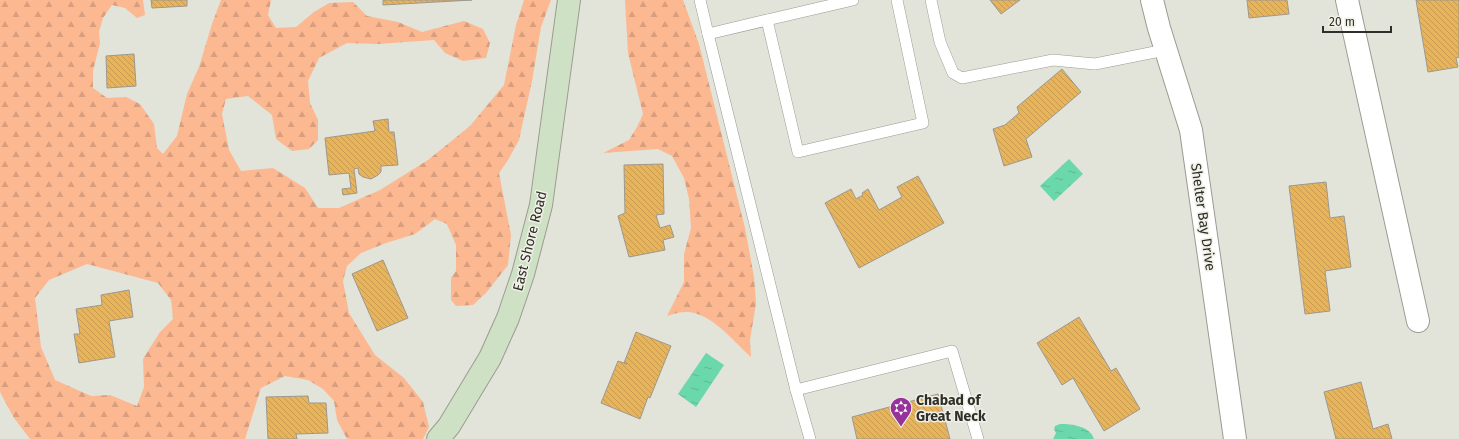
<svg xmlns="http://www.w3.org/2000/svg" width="1459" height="439" font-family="'Fira Sans',sans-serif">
	<defs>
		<pattern id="forest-firs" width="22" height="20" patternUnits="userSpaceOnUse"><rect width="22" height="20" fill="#fcb891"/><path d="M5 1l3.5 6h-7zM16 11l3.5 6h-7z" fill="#d89e7d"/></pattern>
		<pattern id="water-ripples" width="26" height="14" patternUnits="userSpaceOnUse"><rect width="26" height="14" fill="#6ad8aa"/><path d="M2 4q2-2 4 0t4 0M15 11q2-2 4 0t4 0" fill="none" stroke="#5cba92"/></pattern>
		<pattern id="building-back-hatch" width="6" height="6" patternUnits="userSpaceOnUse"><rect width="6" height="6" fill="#e7b45b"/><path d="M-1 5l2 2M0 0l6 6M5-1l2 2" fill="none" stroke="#c69b4f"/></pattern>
	</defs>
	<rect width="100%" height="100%" fill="#e2e3d9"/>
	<!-- forest -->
	<g fill="url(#forest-firs)" fill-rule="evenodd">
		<path d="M0,0H143L145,15L137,18L125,8L112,5L103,18L99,32L100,43L93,71V88L107,98L126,97L140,104L154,124L157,148L163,154L177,136L187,94L199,67L212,24L221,0H271L268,15L276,28L296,27L314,12L329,3L353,2L367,16L398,22L422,32L464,21L483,29L490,43L486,58L463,61L445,53L434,40L378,44L347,43L319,58L308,81L310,103L318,120V140L309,149L292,151L276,139L272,115L248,96L226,99L222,114L229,150L241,171L273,168L305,188L318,208H339L380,190L428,160L470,126L504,85L516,25L524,0H551L541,27L532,81L519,140L508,160L499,173L511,235L508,265L486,293L473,305L456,306L451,300V278L456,271V245L447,224L435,219L415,234L386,243L361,253L347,266L343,281L349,313L375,355L404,378L423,402L429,427L423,439H347L337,420L334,401L323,389L308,380L285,376L261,388L245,439H30L14,418L0,392ZM87,264L158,283L171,300L173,319L160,332L143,359L144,387L137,406L110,395L91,396L55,380L41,347L35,298L49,280Z"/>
		<path d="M625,0H683L699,44L745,228L754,277L756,303L750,340L751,357C733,341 711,312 686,312C680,312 673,314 667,316L684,282V254L691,228L689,199L684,178L672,156L658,149L603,153L629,140L637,127L643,114L628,53Z"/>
	</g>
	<!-- water -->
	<g fill="url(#water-ripples)">
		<path d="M1069,159L1083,174L1054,201L1040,186Z"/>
		<path d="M706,353L724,365L696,407L678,394Z"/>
		<path d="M1060,424C1072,424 1090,426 1094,439H1053L1056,433L1054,429L1055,426Z"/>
	</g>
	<!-- building -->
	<g fill="url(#building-back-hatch)" stroke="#9d988f">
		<path d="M151,0H187V6L152,8Z"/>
		<path d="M383,0H472L383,5Z"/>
		<path d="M990,0H1020L1001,14Z"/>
		<path d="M1247,0H1287L1289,14L1249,18Z"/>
		<path d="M1416,0H1459V57L1456,58L1458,67L1428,72Z"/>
		<path d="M134,54L136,86L107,88L106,56Z"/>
		<path d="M1062,69L1081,92L1026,139L1032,157L1004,166L993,129L1005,125L1019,113L1017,107Z"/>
		<path d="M388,119L389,132H394L398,165L381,166V172L378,175L371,179L363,177L359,174L358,168L354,169L357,193L343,195L342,189L351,188L349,173L329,175L325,138L375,131L373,121Z"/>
		<path d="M663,164L664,214L656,215L660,228L670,225L674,237L663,240L665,250L629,257L618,216L625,213L624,165Z"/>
		<path d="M918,176L944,223L859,268L825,203L851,189L856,199L863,195L862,193L868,189L879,210L902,197L897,187Z"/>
		<path d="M1326,182L1330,218L1344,216L1351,267L1325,271L1330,311L1305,314L1289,186Z"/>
		<path d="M383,260L408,318L377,331L352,274Z"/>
		<path d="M129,290L133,317L109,321L115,357L79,363L74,334H80L76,309L102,305L101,295Z"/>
		<path d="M1079,317L1111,371L1116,368L1140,409L1104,431L1073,378L1062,385L1037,343Z"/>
		<path d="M636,332L671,346L650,398L648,397L640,419L601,403L618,361L627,364L624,363Z"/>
		<path d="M1361,382L1373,429L1388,424L1392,439H1336L1324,392Z"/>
		<path d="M938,394L950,439H857L852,417Z"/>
		<path d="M308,396L309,403H326L328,433L296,434L297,439H268L266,397Z"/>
	</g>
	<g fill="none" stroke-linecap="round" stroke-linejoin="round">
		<!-- lane casing -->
		<g stroke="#9b9b92" stroke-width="12">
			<g id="lane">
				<path d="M700,0L708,34L767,20L798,152L923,123L897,0"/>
				<path d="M931,0L940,42L953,73L962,78L1053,60L1095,64L1165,50"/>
				<path d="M767,20L853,0"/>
				<path d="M708,34L796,390L810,439"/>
				<path d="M796,390L952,351L978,439"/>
			</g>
		</g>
		<!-- street casing -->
		<g stroke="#9b9b92" stroke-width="24">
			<g id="street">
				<path d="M1152,0L1159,28L1191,130L1235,439"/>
				<path d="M1347,0L1418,321"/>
			</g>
		</g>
		<!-- secondary casing -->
		<g stroke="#9b9b92" stroke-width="24">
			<path id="secondary" d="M438,439L449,426L490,358L508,318L523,274L541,205L569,0"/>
		</g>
		<!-- lane -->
		<use href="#lane" stroke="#fff" stroke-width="11"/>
		<!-- street -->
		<use href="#street" stroke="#fff" stroke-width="22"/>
		<!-- secondary -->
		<use href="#secondary" stroke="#cfe1c4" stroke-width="22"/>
	</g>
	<!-- icons -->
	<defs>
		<g id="synagogue-pin" transform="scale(1.15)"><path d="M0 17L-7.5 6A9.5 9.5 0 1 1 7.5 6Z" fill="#96339a" stroke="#f0f0e6"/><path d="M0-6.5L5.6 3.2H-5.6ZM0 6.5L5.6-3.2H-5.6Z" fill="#fff"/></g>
	</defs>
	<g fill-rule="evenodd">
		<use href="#synagogue-pin" x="901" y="408"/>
	</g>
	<g text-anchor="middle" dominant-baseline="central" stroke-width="3" stroke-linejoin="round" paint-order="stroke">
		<!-- street labels -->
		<g font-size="14" fill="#2e2e2a" stroke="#f0f0e6">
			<text transform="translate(1203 217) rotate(82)">Shelter Bay Drive</text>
			<text transform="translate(530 241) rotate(-76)">East Shore Road</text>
		</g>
		<!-- poi labels -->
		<g font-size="14" font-weight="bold" fill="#2e2e2a" stroke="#f0f0e6" text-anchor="start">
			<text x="916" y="400">Chabad of<tspan x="916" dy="16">Great Neck</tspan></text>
		</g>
	</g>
	<!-- scale -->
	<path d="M1323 26v6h68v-6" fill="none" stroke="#2e2e2a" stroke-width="2"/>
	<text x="1329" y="26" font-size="12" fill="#2e2e2a" stroke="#f0f0e6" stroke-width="3" paint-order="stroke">20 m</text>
</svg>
